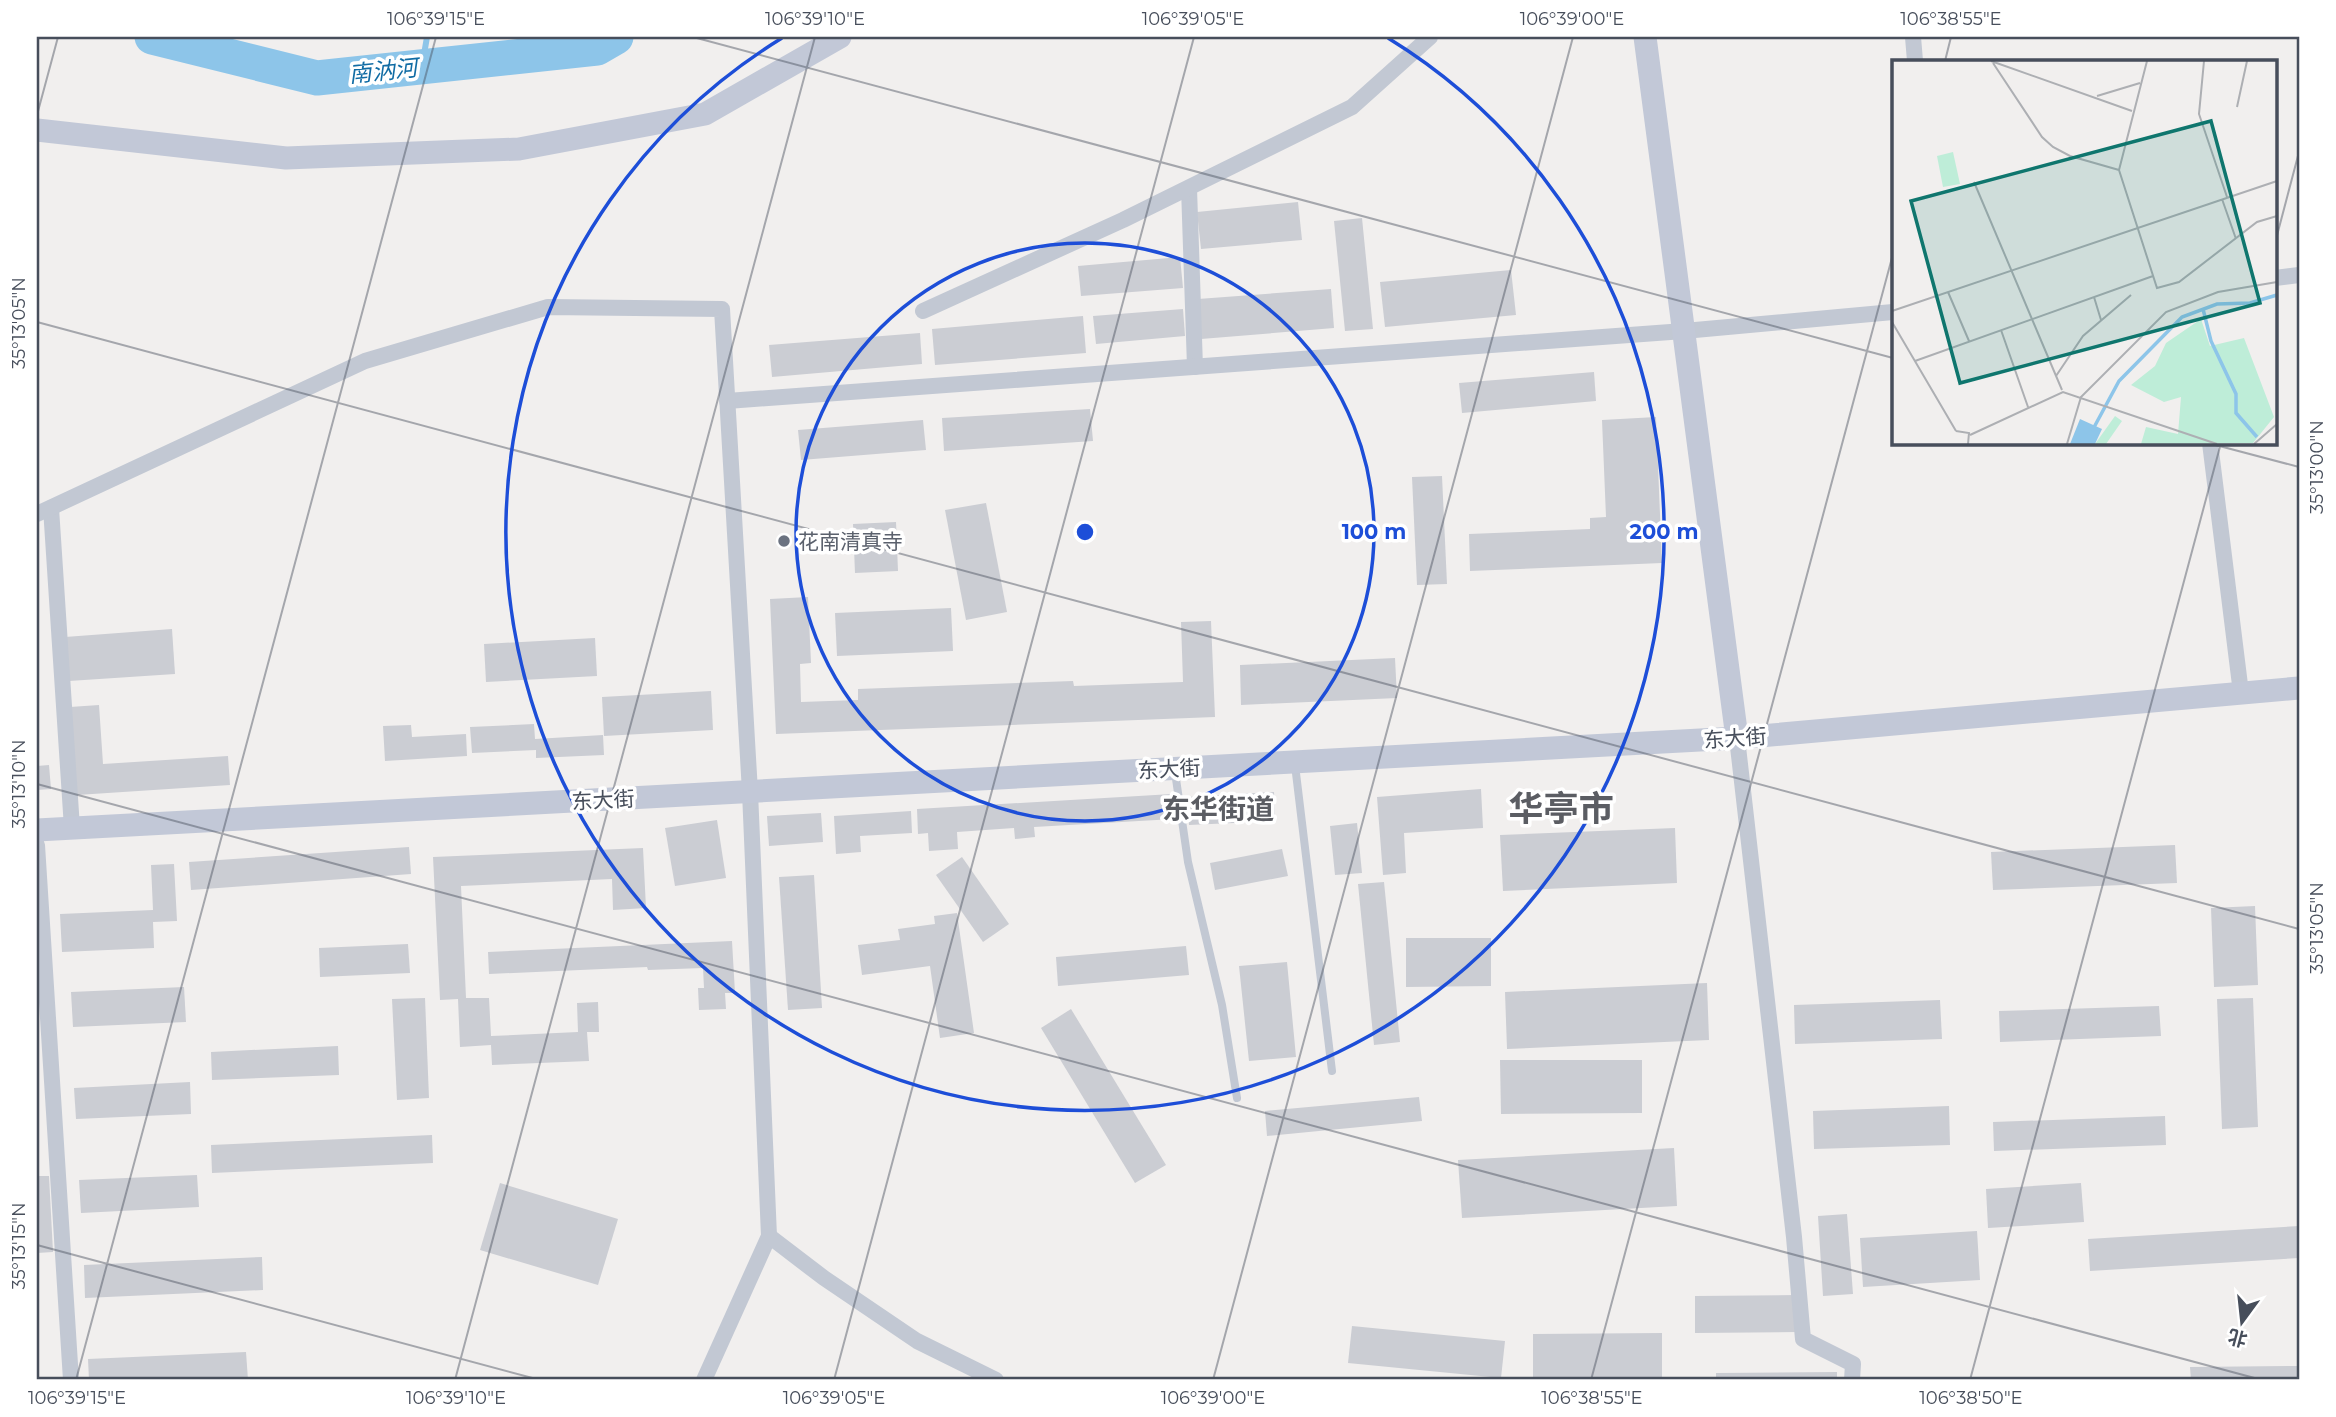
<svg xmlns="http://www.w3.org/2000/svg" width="2336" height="1417" font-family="Montserrat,'Noto Sans SC',sans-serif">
	<rect width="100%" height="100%" fill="#f1efee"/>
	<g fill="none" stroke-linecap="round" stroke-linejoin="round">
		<!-- stream -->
		<path stroke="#8dc5e9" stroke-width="6" d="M422,66L427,37"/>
		<!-- river -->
		<path stroke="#8dc5e9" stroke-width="35" d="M152,37L317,78L597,48L616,37"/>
	</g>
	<!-- building -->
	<g fill="#cbcdd3">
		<path d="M1298,202L1302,240L1201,249L1197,212Z"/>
		<path d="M1362,218L1373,329L1345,331L1334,221Z"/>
		<path d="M1180,257L1183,288L1081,296L1078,266Z"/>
		<path d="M1511,270L1516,315L1385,327L1380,282Z"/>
		<path d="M1331,289L1334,328L1201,339L1198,299Z"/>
		<path d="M1183,309L1185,336L1096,344L1093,316Z"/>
		<path d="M1083,316L1086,353L935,365L932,329Z"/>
		<path d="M920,333L922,364L772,377L769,345Z"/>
		<path d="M1594,372L1596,401L1462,413L1459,383Z"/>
		<path d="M1090,409L1093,441L944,451L942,418Z"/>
		<path d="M1656,417L1662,563L1470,571L1469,534L1590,529V518L1606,517L1602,420Z"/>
		<path d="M923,420L926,450L801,460L798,430Z"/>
		<path d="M1442,476L1447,584L1417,585L1412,477Z"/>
		<path d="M986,503L1007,612L966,620L945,510Z"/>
		<path d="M896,522L898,571L855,573L853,524Z"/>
		<path d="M808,597L811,663L800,664L801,702L858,700V689L1073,681L1074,686L1183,682L1181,622L1211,621L1215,717L776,734L770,599Z"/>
		<path d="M951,608L953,651L837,656L835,613Z"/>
		<path d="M172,629L175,674L69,681L65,637Z"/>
		<path d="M595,638L597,676L486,682L484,644Z"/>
		<path d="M1395,658L1397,698L1241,705L1240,665Z"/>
		<path d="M711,691L713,730L604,736L602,697Z"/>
		<path d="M99,705L103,764L228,756L230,785L77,795L70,707Z"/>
		<path d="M534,724L535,739L603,735L604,755L536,758V750L472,753L470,727Z"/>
		<path d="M411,725L412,737L466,734L467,756L385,761L383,726Z"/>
		<path d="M49,765L51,789L37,790V766Z"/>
		<path d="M1481,789L1483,828L1404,833L1406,873L1383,875L1377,797Z"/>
		<path d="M1274,792L1275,821L1189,825L1187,797Z"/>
		<path d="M1172,794L1174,819L1034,827L1035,837L1015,839L1014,828L957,832L958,849L929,851L928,833L918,834L917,809Z"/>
		<path d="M911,811L912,833L860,836L861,852L836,854L834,816Z"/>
		<path d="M821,813L823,842L769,846L767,816Z"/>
		<path d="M717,820L726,878L675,886L665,828Z"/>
		<path d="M1357,823L1362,873L1335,875L1330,826Z"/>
		<path d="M1675,828L1677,883L1503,891L1500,835Z"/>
		<path d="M2175,845L2177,883L1993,890L1991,852Z"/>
		<path d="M409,847L411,874L191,890L189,862Z"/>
		<path d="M643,848L646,908L613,910L612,879L461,886L466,998H489L491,1036L578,1032L577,1003L598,1002L599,1032H587L589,1061L492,1065L491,1045L460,1047L458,999L440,1000L433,857Z"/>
		<path d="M1282,849L1288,876L1215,890L1210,863Z"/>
		<path d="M962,857L1009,924L983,942L936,875Z"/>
		<path d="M174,864L177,921L153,922L154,948L62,952L60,914L153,910L151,865Z"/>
		<path d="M814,875L822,1008L788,1010L779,877Z"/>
		<path d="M1384,882L1400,1042L1374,1045L1358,884Z"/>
		<path d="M2255,906L2258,985L2214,987L2211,908Z"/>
		<path d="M957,913L974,1033L940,1038L930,966L862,975L858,945L900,940L898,929L935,924L934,916Z"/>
		<path d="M1406,938H1491V986L1406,987Z"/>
		<path d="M732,941L735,993H725L726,1009L699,1010L698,988H704L703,968L648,970L647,967L489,974L488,952Z"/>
		<path d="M408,944L410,973L320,977L319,948Z"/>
		<path d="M1186,946L1189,975L1058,986L1056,957Z"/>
		<path d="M1287,962L1296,1057L1249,1061L1239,966Z"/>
		<path d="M1707,983L1709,1040L1507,1049L1505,992Z"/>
		<path d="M184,987L186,1022L73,1027L71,992Z"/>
		<path d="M425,998L429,1098L397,1100L392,999Z"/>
		<path d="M2253,998L2258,1127L2222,1129L2217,999Z"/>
		<path d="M1940,1000L1942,1039L1795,1044L1794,1005Z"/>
		<path d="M2159,1006L2161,1036L2000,1042L1999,1011Z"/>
		<path d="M1071,1009L1166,1165L1135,1183L1041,1028Z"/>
		<path d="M338,1046L339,1075L212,1080L211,1052Z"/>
		<path d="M1500,1060H1642V1113L1501,1114Z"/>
		<path d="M190,1082L191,1114L76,1119L74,1088Z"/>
		<path d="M1419,1097L1422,1121L1267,1136L1265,1111Z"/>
		<path d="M1949,1106L1950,1145L1814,1149L1813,1111Z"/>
		<path d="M2165,1116L2166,1145L1994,1151L1993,1122Z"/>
		<path d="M432,1135L433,1163L212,1173L211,1145Z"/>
		<path d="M1674,1148L1677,1206L1462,1218L1458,1160Z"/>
		<path d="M197,1175L199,1207L81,1213L79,1180Z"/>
		<path d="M37,1176H49L53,1252L37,1253Z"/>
		<path d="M500,1183L618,1219L598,1285L480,1250Z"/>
		<path d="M2081,1183L2084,1222L1988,1228L1986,1189Z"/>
		<path d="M1847,1214L1853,1294L1823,1296L1818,1216Z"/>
		<path d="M2299,1226V1258L2090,1271L2088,1239Z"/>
		<path d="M1977,1231L1980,1280L1863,1287L1860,1238Z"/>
		<path d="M262,1257L263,1290L85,1298L84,1265Z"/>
		<path d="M1796,1295L1797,1332L1695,1333V1296Z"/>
		<path d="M1352,1326L1505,1341L1501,1378L1348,1363Z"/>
		<path d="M1662,1333V1378L1533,1379V1334Z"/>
		<path d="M246,1352L248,1380H89L88,1359Z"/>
		<path d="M2299,1366V1380H2191L2190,1367Z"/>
		<path d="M1837,1372V1380H1716V1373Z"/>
	</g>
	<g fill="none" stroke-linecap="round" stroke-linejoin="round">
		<!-- lane -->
		<g stroke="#c2c8d3" stroke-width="8">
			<path d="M1295,765L1332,1071"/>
			<path d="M1175,772L1188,862L1222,1005L1237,1098"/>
		</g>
		<!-- street -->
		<g stroke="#c2c8d3" stroke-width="16">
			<path d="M1913,37L1915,61"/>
			<path d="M1189,188L1195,367"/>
			<path d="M2275,278L2299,275"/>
			<path d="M923,311L1123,220L1352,107L1430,37"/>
			<path d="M727,401L1684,331L1893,312"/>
			<path d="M2210,443L2241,693"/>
			<path d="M51,508L72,828"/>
			<path d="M37,514L365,361L548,307L722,309L750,792L769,1236L704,1380"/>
			<path d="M1737,738L1794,1237L1803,1339L1853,1364L1852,1380"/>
			<path d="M37,845L71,1380"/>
			<path d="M769,1236L824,1278L917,1341L996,1380"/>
		</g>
		<!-- secondary -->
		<g stroke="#c2c8d7" stroke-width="23">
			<path d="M1645,37L1737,738"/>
			<path d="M37,130L286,158L519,149L705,114L840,37"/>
			<path d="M37,830L1737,738L2299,688"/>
		</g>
	</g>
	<!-- ticks -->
	<path fill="none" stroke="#474e5b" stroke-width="2" stroke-opacity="0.45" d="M693,37L1893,358M1945,61L1951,37M37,115L58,37M2275,243L2299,152M37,322L2299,929M2208,443L2299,467M37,784L2262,1380M37,1245L540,1380M76,1380L436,37M455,1380L815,37M834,1380L1194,37M1213,1380L1573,37M1591,1380L1893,254M1970,1380L2221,443"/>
	<!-- distance rings -->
	<g fill="none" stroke="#1d4ed8" stroke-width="3.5">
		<circle cx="1085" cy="532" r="289"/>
		<path d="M1388 38A579 579 0 1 1 782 38"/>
	</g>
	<!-- markers -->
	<circle fill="#6b7280" stroke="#fff" stroke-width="2.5" cx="784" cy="541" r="7"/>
	<g text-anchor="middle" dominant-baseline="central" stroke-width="7" stroke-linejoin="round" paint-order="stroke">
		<!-- worship labels -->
		<g font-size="21" fill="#5b616d" stroke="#fff" text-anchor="start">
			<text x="798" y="541">花南清真寺</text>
		</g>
		<!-- street labels -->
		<g font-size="21" fill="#474e5b" stroke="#fff">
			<text transform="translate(1735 738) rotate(-4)">东大街</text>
			<text transform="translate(1169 769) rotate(-3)">东大街</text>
			<text transform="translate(603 800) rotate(-3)">东大街</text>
		</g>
		<!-- water labels -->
		<g font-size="23" font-style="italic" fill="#116ca4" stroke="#fff">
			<text transform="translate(383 71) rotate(-6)">南汭河</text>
		</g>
		<!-- district labels -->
		<g font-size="28" font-weight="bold" fill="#5b5d63" stroke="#fff">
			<text x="1218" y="809">东华街道</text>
		</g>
		<!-- town labels -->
		<g font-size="35" font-weight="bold" fill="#5b5d63" stroke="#fff">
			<text x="1561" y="808">华亭市</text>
		</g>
	</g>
	<!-- overview -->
	<g transform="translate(1892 60)">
		<rect width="385" height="385" fill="#f1efee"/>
		<path d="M61,92L68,124L51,127L45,96ZM309,259L318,286L352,278L382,357L361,383L249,384L254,367L286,374L289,337L272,342L239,325L263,306L274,283ZM223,356L230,361L214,384H203Z" fill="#beedd8"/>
		<path d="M188,359L210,369L203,384H178Z" fill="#8dc5e9"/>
		<path fill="none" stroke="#8dc5e9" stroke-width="3.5" d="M311,249L319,281L344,334V353L365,377M200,371L227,321L290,257L325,244L358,243L385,235"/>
		<path fill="none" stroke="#adafb3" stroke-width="2" d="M99,1L240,51M255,1L227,110L265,228L287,222L365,162L385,156M312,1L307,54L335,137M101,3L150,77L161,87L178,96L227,110M205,36L248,23M345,47L355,1M82,122L170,330M330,139L344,179M56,232L77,281M202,237L209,260M0,251L385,121M0,262L64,371M109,270L136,347M23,301L261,216M164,316L191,276L239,235M64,371L77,373L76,384M78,375L171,332L325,384M175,384L189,337L274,252L326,232L385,222M362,384L385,364"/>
		<path fill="#0f766e" fill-opacity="0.15" stroke="#0f766e" stroke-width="3.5" d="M319,61L368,243L68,323L19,141Z"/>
		<rect width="385" height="385" fill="none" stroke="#474e5b" stroke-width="3.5"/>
	</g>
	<circle cx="1085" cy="532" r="10" fill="#1d4ed8" stroke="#fff" stroke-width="3.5"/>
	<g font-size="21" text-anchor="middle" font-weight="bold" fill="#1d4ed8" stroke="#fff" stroke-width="7" stroke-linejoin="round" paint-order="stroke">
		<text x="1374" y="539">100 m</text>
		<text x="1664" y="539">200 m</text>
	</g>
	<!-- border -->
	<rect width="2336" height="1417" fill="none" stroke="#ffffff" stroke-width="77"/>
	<!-- north arrow -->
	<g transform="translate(2242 1322) rotate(195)" stroke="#ffffff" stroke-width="5" paint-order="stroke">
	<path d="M0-5L12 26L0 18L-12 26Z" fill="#474e5b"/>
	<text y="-10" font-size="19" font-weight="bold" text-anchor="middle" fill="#474e5b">北</text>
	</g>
	<rect x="38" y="38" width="2260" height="1340" fill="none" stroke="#474e5b" stroke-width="2.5"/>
	<g font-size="18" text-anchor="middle" fill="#474e5b">
		<text x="436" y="25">106°39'15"E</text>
		<text x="815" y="25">106°39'10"E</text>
		<text x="1193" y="25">106°39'05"E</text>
		<text x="1572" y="25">106°39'00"E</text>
		<text x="1951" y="25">106°38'55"E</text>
		<text transform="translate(19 323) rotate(-90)" y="6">35°13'05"N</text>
		<text transform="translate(2317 467) rotate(-90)" y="6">35°13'00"N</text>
		<text transform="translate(19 784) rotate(-90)" y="6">35°13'10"N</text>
		<text transform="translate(2317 928) rotate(-90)" y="6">35°13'05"N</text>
		<text transform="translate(19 1246) rotate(-90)" y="6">35°13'15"N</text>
		<text x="77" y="1404">106°39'15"E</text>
		<text x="456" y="1404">106°39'10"E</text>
		<text x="834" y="1404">106°39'05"E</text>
		<text x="1213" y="1404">106°39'00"E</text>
		<text x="1592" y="1404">106°38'55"E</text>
		<text x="1971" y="1404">106°38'50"E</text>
	</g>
</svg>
